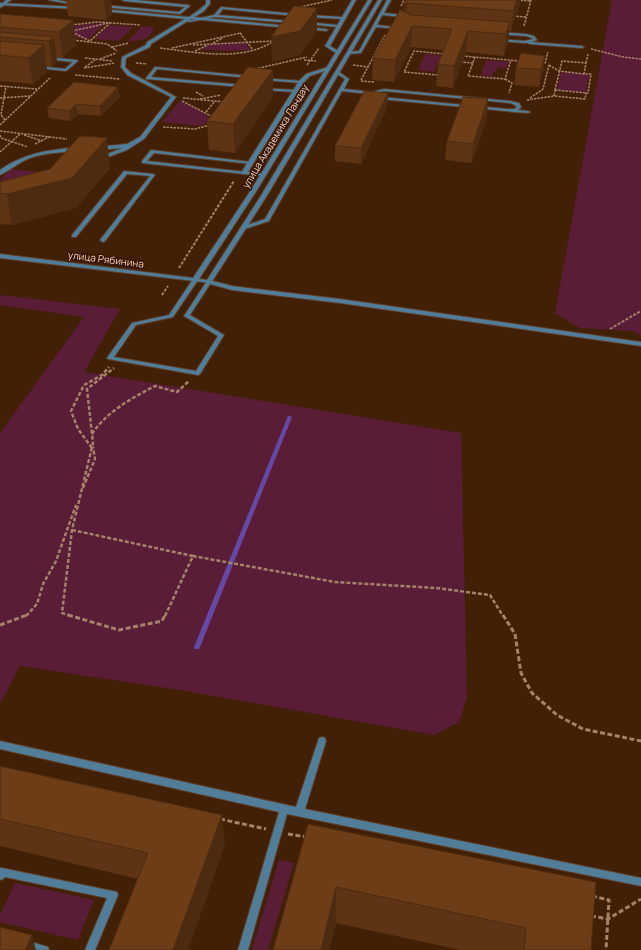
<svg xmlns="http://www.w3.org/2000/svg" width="641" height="950" font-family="Manrope,sans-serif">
	<rect width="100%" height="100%" fill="#412006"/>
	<!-- green -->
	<g fill="#591d38">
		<path d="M612,0H641V336L633,331L580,328L555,313Z"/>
		<path d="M105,23L89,39L52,36V30L87,24Z"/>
		<path d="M110,25L133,27L119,41L95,39Z"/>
		<path d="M142,26L153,27L154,30L147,38L130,42L129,40Z"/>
		<path d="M246,43L250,50L226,51L201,49L212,44Z"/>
		<path d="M425,54L444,56L442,62H438L434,72L418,70Z"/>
		<path d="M486,60L508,62L506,68L498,67L496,71H494L492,75L497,77L481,75Z"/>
		<path d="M561,72L589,75L586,92L557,90Z"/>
		<path d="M180,101C189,106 208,112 211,121L201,126L162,122Z"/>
		<path d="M11,169L55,174L0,198V180Z"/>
		<path d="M0,295L120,309L84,372L461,433L467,697L459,722L434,735L180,690L20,666L0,704V433L84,317L0,305Z"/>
		<path d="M279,860L294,863L268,950H252Z"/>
		<path d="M15,883L94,900L78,940L0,922V915Z"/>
	</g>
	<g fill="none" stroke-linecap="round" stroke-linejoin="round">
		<!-- stream -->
		<path fill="#6649a4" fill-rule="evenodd" d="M288,416H290L292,417L200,647L199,649H195L194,647Z"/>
		<!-- service casing -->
		<g stroke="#5f3d24" stroke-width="2">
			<g id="service">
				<path d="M48,0H57L77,4L75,5Z"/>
				<path d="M122,0H136L188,5L190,6L180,14L103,7L101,6L103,5L179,12L185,7L124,1Z"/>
				<path d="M387,0H391L384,13L403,15L405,16L403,17L382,15L377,25L402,28L406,25L526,34L534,36L537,40L531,42L582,46L584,47L582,48L530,44L528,43H525L410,34L401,31V29L376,27L361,53L348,54V52L359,51ZM407,27L526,36L532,38L533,39L525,41L411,32L405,30Z"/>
				<path d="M221,7L296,14L298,15L296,16L223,9L218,15L291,21L293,22L291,23L215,17L189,22L187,21L214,15Z"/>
				<path d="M309,15L342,17L344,18L342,19L308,17V15Z"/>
				<path d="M307,22L337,25L339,26L337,27L306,24V22Z"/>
				<path d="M47,57L76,60L78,61L66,71L37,68L36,67L38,66L65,69L73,62L46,59L45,58Z"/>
				<path d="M155,67L249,76L251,77L249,78L157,69L151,77L244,85V86L242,87L146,79V78Z"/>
				<path d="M337,72H339L349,79L344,89L372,92L384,89L510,101L519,103L521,107L518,110L528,111L530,112L528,113L514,112L380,99L370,96V94L342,91L269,221L245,229H241V227L265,219L345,79L337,74ZM384,91L510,103L515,105L517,107L514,109H507L381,97L375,94L376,93Z"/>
				<path d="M262,78L301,81L303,82L301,83L264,80H262Z"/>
				<path d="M262,88L295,90L297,91L295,92L264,90H262Z"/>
				<path d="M151,150L251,162L253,163L251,164L154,153L147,161L246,172V174H244L142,163V161Z"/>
				<path d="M124,171L153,174L155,175L105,241L103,242L100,240L150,176L127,174L76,237H72V235Z"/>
				<path d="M195,278L198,280L173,317L136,325L114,357L196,371L218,336L184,316L207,281L209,280L232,286L340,299L641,342V346L340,303L232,290L210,284L190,315L224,335L200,374L198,375L108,359L107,358L132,323L169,315L193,279Z"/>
				<path d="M322,737L325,738L326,741L305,809L641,878V886L287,814L248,950H238L279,812L0,749V741L296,807L319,738Z"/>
				<path d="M0,868H2L117,892L118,895L95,950H85L107,898L5,877L3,879L0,880Z"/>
				<path d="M28,941L48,947L49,950L24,949L23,946L24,943Z"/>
			</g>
		</g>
		<!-- pedestrian casing -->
		<g stroke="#5f3d24" stroke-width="2">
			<g id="pedestrian">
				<path d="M206,0H210V4L203,12L194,17L290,26L292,27L290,28L191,19L151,44L150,47L126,58L125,67L131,73L176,97L144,139L127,150L100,160H96V158L123,148L97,150L94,148L95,147L127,144L140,137L171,97L127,75L121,67L122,57L146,45L147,42L185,19L102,11L100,10L102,9L189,17L199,10L206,4Z"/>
				<path d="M0,3L77,7L79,8L77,9L0,5Z"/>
				<path d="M304,27L326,29L328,30L326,31L306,29H304Z"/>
				<path d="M78,147L81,149L80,150C63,153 46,152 30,158C19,162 11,170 0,175V170C24,153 49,150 78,147Z"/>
			</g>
		</g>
		<!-- minor casing -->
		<g stroke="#5f3d24" stroke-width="2">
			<g id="minor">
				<path d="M352,0H356L330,46L340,52L336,53L325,46Z"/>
				<path d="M328,67H330V69L310,76L303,83L248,172L264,174V176L242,174L241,173L299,81L306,74Z"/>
			</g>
		</g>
		<!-- tertiary casing -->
		<g stroke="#5f3d24" stroke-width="2">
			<g id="tertiary">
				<path d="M6,0H11L0,8V5Z"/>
				<path d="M368,0H372L257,190L199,279L207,280L262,194L378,0H382L268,194L211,283L0,258V254L193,278L251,190Z"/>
			</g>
		</g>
		<!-- path-far3 -->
		<g stroke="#a58269" stroke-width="1.5" stroke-dasharray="2.5 1" stroke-linecap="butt">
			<path d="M517,0L531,1"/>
			<path d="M401,6L404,0"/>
			<path d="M300,7L332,0"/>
			<path d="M513,16L526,17"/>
			<path d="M71,25L97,22L140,25"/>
			<path d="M524,26L531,0"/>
			<path d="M72,31L108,23"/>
			<path d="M72,32L90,41L110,23"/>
			<path d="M240,33L253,50"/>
			<path d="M73,40L107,44L117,51"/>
			<path d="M213,43L223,38"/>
			<path d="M193,45L273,41"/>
			<path d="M112,47L129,43"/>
			<path d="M160,48C194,52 241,62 272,42"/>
			<path d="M172,48L241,33"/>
			<path d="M591,49L623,57L641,59"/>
			<path d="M195,51L208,45"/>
			<path d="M462,56L520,61"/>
			<path d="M475,57L468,76L505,79L511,60"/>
			<path d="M85,58L113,61"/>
			<path d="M100,59L116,53"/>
			<path d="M304,60L316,61"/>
			<path d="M460,62L473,63"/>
			<path d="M136,63L147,64"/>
			<path d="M541,63H545L548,52"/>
			<path d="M586,63L588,54"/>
			<path d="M307,65L319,48"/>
			<path d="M353,65L368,67"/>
			<path d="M549,65L559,71L584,74"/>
			<path d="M85,67L95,60"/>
			<path d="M84,68L115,63"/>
			<path d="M255,69L307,57"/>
			<path d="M75,75L120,79"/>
			<path d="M438,75L404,72L414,51L445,54"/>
			<path d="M505,79L512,83L509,93"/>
			<path d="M361,80L385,35"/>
			<path d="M361,81L374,82"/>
			<path d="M0,86L37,89"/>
			<path d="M555,90L586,93"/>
			<path d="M555,90L554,96L585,99L586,93"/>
			<path d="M555,90L562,61L586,63L584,74H591L588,93H586"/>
			<path d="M196,92L203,96"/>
			<path d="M0,98L30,96"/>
			<path d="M183,98L225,102"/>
			<path d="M530,98L543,89L549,65"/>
			<path d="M200,99L221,95"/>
			<path d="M527,100L554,96"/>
			<path d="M182,101L213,117"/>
			<path d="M206,112L215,101"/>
			<path d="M5,120L1,115L6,86"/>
			<path d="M0,125L50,78"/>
			<path d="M163,127L195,129L210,125"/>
			<path d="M0,131L67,139"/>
			<path d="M0,135L1,138L28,147"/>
			<path d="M24,135L42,141"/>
			<path d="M35,144L49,137"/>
			<path d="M0,152L20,134"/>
		</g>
		<!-- path-far2 -->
		<g stroke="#a58269" stroke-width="2" stroke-dasharray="3 1.5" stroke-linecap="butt">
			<path d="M179,268L234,181"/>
			<path d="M162,295L168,286"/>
			<path d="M610,329L641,311"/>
		</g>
		<!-- path-far1 -->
		<g stroke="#a58269" stroke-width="2.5" stroke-dasharray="4 2" stroke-linecap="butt">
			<path d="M92,434C106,412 132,398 155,386L177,392L189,381"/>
			<path d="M92,448L78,429L71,411L84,385L102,375L109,367"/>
			<path d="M83,488L95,459L93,447"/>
			<path d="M72,530L193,556"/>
			<path d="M26,616L37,604L43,584L56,561L76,505"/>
			<path d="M71,616L62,613L72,530L93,443L87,389L114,368"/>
			<path d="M165,616L193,556L335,582L436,588L490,595L503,616"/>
		</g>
		<!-- path -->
		<g stroke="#a58269" stroke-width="3" stroke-dasharray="5 2.5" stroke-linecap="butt">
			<path d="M68,615L119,630L162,621L165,615"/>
			<path d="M503,615L515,634L521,673L532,693L557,715L583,729L641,741"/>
			<path d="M0,625L27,615"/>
			<path d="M220,819L266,829"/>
			<path d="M288,834L307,837"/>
			<path d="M592,896L609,900L606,950"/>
			<path d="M591,916L608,919L641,899"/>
		</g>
		<!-- service -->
		<use href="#service" fill="#517d98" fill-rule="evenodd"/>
		<!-- pedestrian -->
		<use href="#pedestrian" fill="#517d98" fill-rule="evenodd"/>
		<!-- minor -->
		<use href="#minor" fill="#517d98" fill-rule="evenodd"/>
		<!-- tertiary -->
		<use href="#tertiary" fill="#517d98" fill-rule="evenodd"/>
	</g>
	<!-- wall -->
	<g fill="#5e3414">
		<path d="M66,0H111L112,14L106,20L68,16Z"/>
		<path d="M405,0H521L511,31H509L508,43L504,56L466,52L453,88L436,86L438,64L444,50L411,47L394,82L372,80L373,58L403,11V5Z"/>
		<path d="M0,14L73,20L76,45L63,57H57V62L52,66H47V71L33,84L0,81Z"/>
		<path d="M545,56L543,73L539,87L514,85L516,68Z"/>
		<path d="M118,87L120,97L101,116L78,114L71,121L49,118L47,108Z"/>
		<path d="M388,93L387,107L361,164L335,161V146Z"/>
		<path d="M273,97L235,153L209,150L207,121Z"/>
		<path d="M487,117L472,163L445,160L447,141Z"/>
		<path d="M110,168L76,208L12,225L0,224V182L50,169Z"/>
		<path d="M0,766L225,844L188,950H109L138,879L0,846Z"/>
		<path d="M308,824L591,950H461L336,923L329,950H273Z"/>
	</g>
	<!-- shaded-wall -->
	<g fill="#4c2b10">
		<path d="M104,0H111L112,14L106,20Z"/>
		<path d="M517,0H521L511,31L513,11Z"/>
		<path d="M407,3L406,24L402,25L403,5Z"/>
		<path d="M317,8V32L300,55L272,62L271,37Z"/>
		<path d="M73,20L76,45L63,57L59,32Z"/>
		<path d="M510,22L508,43L504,56L506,34Z"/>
		<path d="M412,26L411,47L394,82L395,60Z"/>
		<path d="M468,31L466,52L453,88L454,66Z"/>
		<path d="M54,37L57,62L52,66L49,41Z"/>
		<path d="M44,45L47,71L33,84L28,58Z"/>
		<path d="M545,56L543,73L539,87L541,69Z"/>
		<path d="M273,70V97L235,153L233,124Z"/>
		<path d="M118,87L120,97L101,116L100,106Z"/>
		<path d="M388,93L387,107L361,164V148Z"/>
		<path d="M488,99L487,117L472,163L473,144Z"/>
		<path d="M76,104L78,114L71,121L69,111Z"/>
		<path d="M107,138L110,168L76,208L12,225L7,194Z"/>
		<path d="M222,815L225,844L188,950H173Z"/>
		<path d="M336,887V923L329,950H321Z"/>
		<path d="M32,935L36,950H25Z"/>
	</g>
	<!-- building -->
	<g fill="#6d3d17" stroke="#4c2b10">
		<path d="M406,0H517L513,11L407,3L403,5Z"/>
		<path d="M294,6L317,8L300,31L271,37Z"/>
		<path d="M400,10L411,15L510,22L506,34L468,31L454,66L438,64L452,29L412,26L395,60L373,58Z"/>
		<path d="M0,14L73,20L59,32L0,27Z"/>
		<path d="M0,32L54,37L49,41L0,37Z"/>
		<path d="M0,41L44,45L28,58L0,55Z"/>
		<path d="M521,53L545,56L541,69L516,68Z"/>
		<path d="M248,67L273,70L233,124L207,121Z"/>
		<path d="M74,82L118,87L100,106L76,104L69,111L47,108Z"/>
		<path d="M364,91L388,93L361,148L335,146Z"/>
		<path d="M463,97L488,99L473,144L447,141Z"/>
		<path d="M84,136L107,138L72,178L7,194L0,193V182L50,169L79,137Z"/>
		<path d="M0,766L222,815L173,950H109L148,853L0,819Z"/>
		<path d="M308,824L596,882L591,950H524L526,928L336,887L321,950H273Z"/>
		<path d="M0,927L32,935L25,950H0Z"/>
	</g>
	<g text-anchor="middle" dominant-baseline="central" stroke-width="3" stroke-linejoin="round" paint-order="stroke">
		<!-- far-street labels -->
		<g font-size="10" fill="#fbd6bf" stroke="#361600">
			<text transform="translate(275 136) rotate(-59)">улица Академика Ландау</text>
			<text transform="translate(106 259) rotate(7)">улица Рябинина</text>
		</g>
	</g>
</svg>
